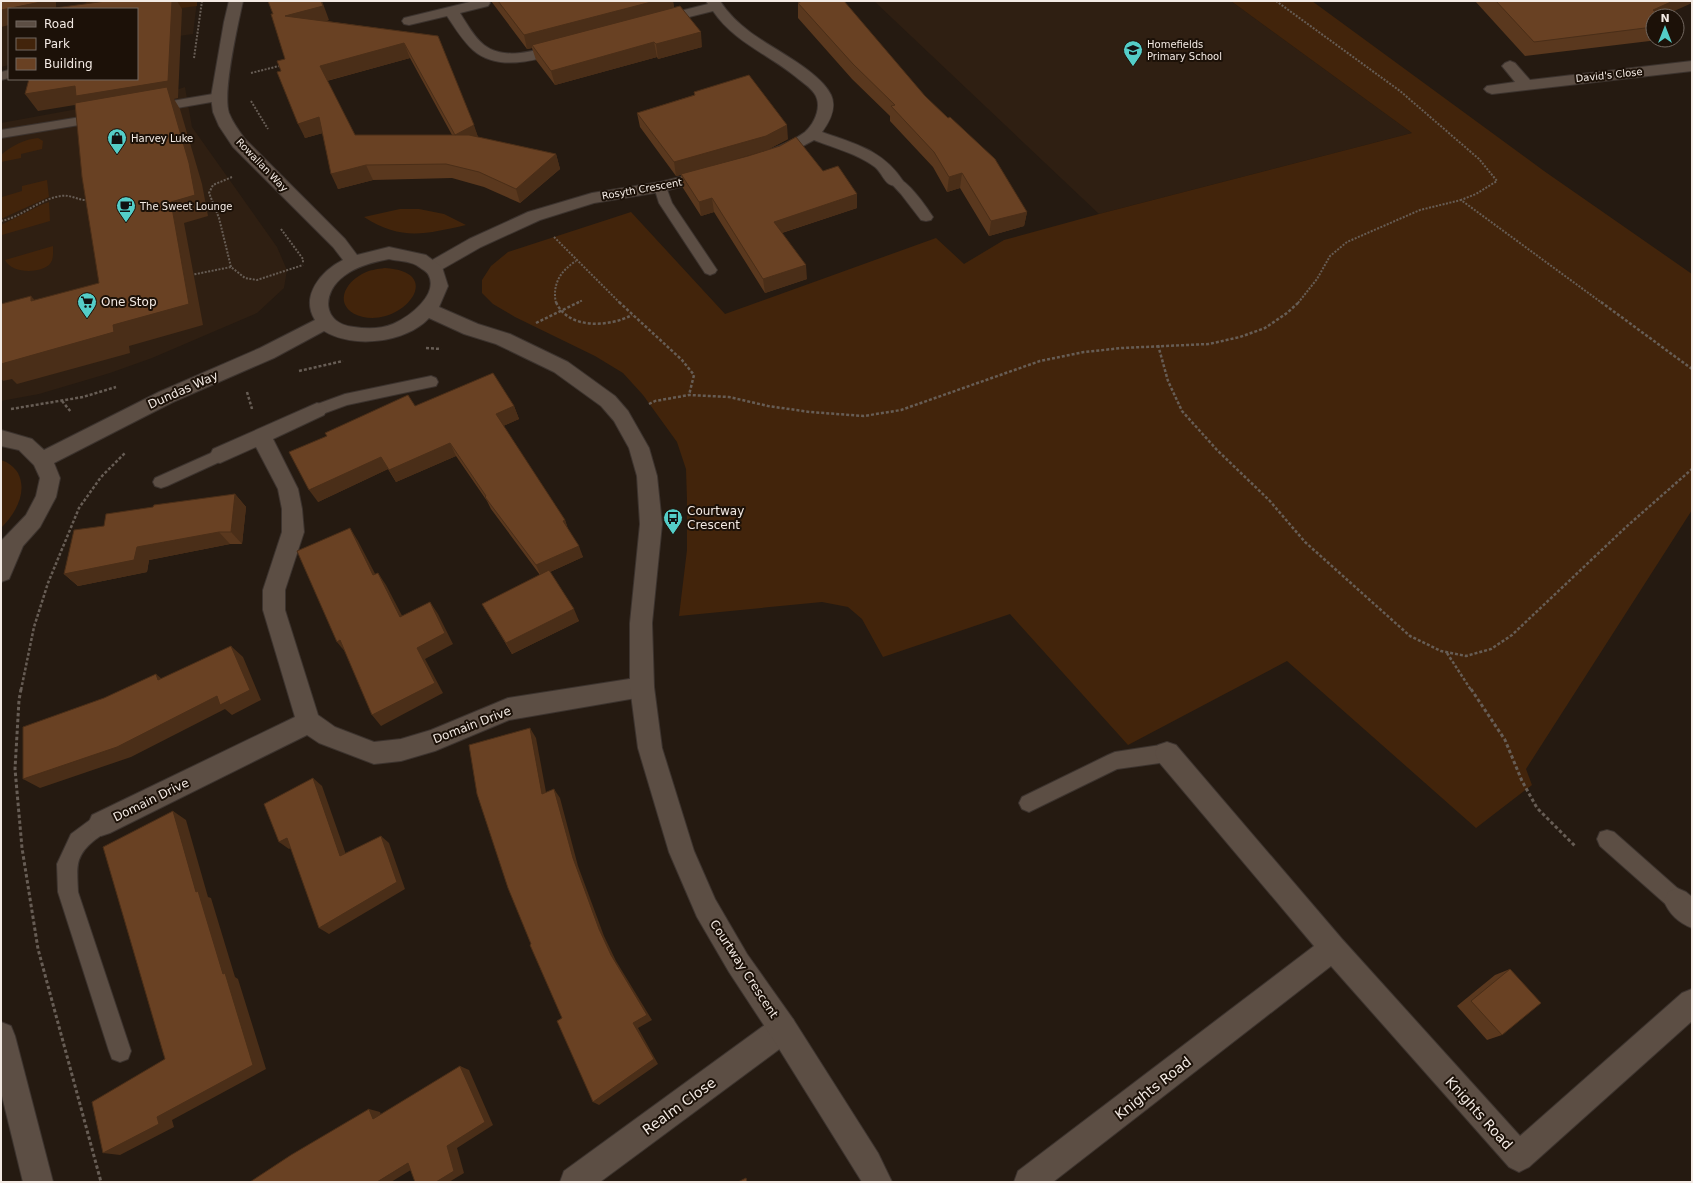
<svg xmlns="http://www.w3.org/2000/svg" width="1693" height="1183" font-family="'DejaVu Sans',sans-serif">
	<rect width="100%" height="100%" fill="#251a11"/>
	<!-- built -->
	<g fill="#2f1f12">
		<path d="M1,1H197L193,34L137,42V9H9V65L1,67Z"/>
		<path d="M874,1H1231L1412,133L1099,214Z"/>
		<path d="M185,87L192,127L277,247L287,270L284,288L257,313L152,358L110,373L39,394L1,401V123L170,92Z"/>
	</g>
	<!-- green -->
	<g fill="#42240b">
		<path d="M86,1H197V6L143,13L144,3L87,9Z"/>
		<path d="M1231,1H1312L1544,171L1692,274V510L1526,769L1532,785L1476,828L1287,661L1128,745L1010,614L883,657L862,619L848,607L822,602L679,616L687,550V500L686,469L677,442L643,395L623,373L595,356L515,317L493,304L482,293V280L491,266L508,252L631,212L725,314L936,238L964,264L1004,240L1099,214L1412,133Z"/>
		<path d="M38,138L43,141L42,149L21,154V158L1,162V155C11,146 25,139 38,138Z"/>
		<path d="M47,180L49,197L1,219L2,197L22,191V186Z"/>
		<path d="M49,202L50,221L2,235L1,225L43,204Z"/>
		<path d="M400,209H419L444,214L466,225C426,234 401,241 364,217Z"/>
		<path d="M53,246C53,253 54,260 49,265C38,274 11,273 5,260Z"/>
		<path d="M385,268C447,272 403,326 363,317C335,310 340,286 362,274C369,270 377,269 385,268Z"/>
		<path d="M1,460C8,462 14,467 18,473C28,493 15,514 1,528Z"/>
	</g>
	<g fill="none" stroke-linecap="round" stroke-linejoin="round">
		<!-- lane casing -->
		<g stroke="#3c332e" stroke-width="2">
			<g id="lane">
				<path d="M9,70V78L1,80V72Z"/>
				<path d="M219,93L223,94L225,97L223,100L154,112L150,111L148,108L150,105L154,104Z"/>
				<path d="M99,114L103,115L105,118L103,121L1,138V130Z"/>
				<path d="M895,177C908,180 925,205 933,217L931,220L926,221L921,220L901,194L889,181L890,178Z"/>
				<path d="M660,183L665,184L672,203L715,267L717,270L715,273L710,275L705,273L659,203L654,187L655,184Z"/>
				<path d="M431,376L436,378L438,382L436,386L347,405L317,416L312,414L309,410L312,406L345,394Z"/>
				<path d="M220,449L226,451L228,455L226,459L167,486L161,488L155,486L153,482L155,478Z"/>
				<path d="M1167,744L1174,747L1176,753L1174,759L1167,762L1117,769L1029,812L1022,809L1019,803L1022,797L1108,755L1115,752Z"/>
				<path d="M101,815L108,817L111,824C107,832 102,835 96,839C74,856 77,867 78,892L131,1051L128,1059L120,1062L112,1059L109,1051L58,892L57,864L71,834L94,817Z"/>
				<path d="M1607,830L1614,832L1684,894L1687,901L1684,908L1677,911L1670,908L1600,846L1597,839L1600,832Z"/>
			</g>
		</g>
		<!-- street casing -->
		<g stroke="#3c332e" stroke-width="2">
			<g id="street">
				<path d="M474,1H489L490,3L488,6L460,13C467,24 474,37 484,45C506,62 538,49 562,44L567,45L569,48L567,51C539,59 499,73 473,50C463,41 455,28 447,16L409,25L404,24L402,21L404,18Z"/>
				<path d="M706,1H720C728,13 738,23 750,32C771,48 820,71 831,95C837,108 830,121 822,132C855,144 883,150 903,181L901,185C885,189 885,176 875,167C858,154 834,148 814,140L779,159L773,160L767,159L765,155L767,151C780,146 794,140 805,132C815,123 823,105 814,93C810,87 802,82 796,77C769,55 733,41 713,11L657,25L652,24L650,21L652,18L708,4Z"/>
				<path d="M1510,61L1515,63L1530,80L1692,61V71L1492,94L1487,92L1484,89L1487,86L1515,82L1502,66L1505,63Z"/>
				<path d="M712,169L718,170L720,174L718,178L660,192L594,203L540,220L481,247L439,271L433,273L427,271L424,267L427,263L469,239L528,212L592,193L660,182Z"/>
				<path d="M317,403L324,405L327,410L324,415L273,439L298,489L302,509L304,532L285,590V610L318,715L335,727L374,742L401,739L431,730L508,698L642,677L650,680L654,687L650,694L642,697L509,720L435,751L401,761L374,764L319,743L307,735L110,833L101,836L92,833L88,824L92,815L295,717L263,610V590L282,532V509L278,489L256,447L220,463L213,461L210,455L213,449Z"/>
				<path d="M1167,742L1176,745L1342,939L1520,1136L1682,993L1692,989V1021L1529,1167L1519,1172L1509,1167L1331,966L1053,1182H1014L1018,1171L1314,946L1158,761L1155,753L1158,745Z"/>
				<path d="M1677,888L1686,892L1692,897V928C1679,923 1669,914 1664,901L1668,892Z"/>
				<path d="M783,1015L793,1019L797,1029L793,1039L600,1182H560L564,1171L773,1019Z"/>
			</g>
		</g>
		<!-- secondary casing -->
		<g stroke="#3c332e" stroke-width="2">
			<g id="secondary">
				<path d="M229,1H243C238,24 222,93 229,113C233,123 239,131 245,139L345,239L357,255L389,247L426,255L442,267L448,286L439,307L478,324L510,334L568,362L615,396L628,411L649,448L657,476L662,524L652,623L654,687L662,748L694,851L715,899L747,954L793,1019L878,1153L892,1182H862L773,1039L729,972L697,917L669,852L638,748L630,687V623L640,524L637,476L629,448L614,421L601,406L554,372L496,344L464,334L429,318C406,343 353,349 324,331L274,358L173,402L54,463L60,478L56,497L40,527L23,546L9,579L1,582V541L26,515L36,496L40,478L34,465L19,450L1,446V430L32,439L44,450L159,392L260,348L315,320C300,296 321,271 343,260L333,247L233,147L219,126L213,112L211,97L224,22ZM389,259C397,261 409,261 416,265C419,267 426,271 428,274C440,294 409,317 393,324C381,329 367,329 354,327C322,324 321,293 344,276C357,266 373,262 389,259Z"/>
				<path d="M1,1022L11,1026L15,1036L53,1182H23L1,1092Z"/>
			</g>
		</g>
		<!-- path-far2 -->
		<g stroke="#675d55" stroke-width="2" stroke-dasharray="2 1.5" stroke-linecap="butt">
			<path d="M1276,1L1400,91L1479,159L1497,181L1476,194L1461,200"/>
			<path d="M194,58L202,1"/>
			<path d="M251,73L283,65"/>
			<path d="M251,101L268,129"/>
			<path d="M1,221C22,217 39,199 61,196C71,194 78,201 88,200"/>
			<path d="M281,229L303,259V263"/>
			<path d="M554,237L620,303"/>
			<path d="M231,267L219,218L209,193L213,185L232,177"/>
			<path d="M191,275L231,267L245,278L257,280L303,265"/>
			<path d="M556,303C552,285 560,271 576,261"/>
			<path d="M577,303L583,300"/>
			<path d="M1298,303L1317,279L1330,256L1347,242L1420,210L1461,200L1602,303"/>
		</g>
		<!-- path-far1 -->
		<g stroke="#675d55" stroke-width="2.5" stroke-dasharray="3 2" stroke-linecap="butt">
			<path d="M556,302C568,330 610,327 632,315"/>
			<path d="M619,302L682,360L694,375L689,395"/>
			<path d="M1601,302L1692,369"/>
			<path d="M536,323L579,302"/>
			<path d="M1158,345L1168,381L1182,411L1217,450L1269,500L1305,542L1410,636L1441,651L1466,656L1491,649L1512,635L1626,527L1692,469"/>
			<path d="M426,348L441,349"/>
			<path d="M299,371L343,361"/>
			<path d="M247,392L252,409"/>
			<path d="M62,401L71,412"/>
			<path d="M649,404L655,401L689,395L729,397L768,406L810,412L864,416L901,410L1040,361L1084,352L1122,348L1209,344L1240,337L1265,328L1287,313L1299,302"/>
			<path d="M11,409L83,397L116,387"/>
			<path d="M1447,653L1471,690"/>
			<path d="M21,690L34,627L48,583L79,508L101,477L125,453"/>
		</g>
		<!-- path -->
		<g stroke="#675d55" stroke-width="3" stroke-dasharray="3.5 2.5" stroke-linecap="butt">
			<path d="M21,689L19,700L15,769L22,848L38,949L101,1182"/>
			<path d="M1471,689L1505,740L1522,781L1537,808L1576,847"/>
		</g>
		<!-- lane -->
		<use href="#lane" fill="#5c4e44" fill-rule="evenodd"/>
		<!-- street -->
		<use href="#street" fill="#5c4e44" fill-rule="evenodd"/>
		<!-- secondary -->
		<use href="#secondary" fill="#5c4e44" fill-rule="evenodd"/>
	</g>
	<!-- wall -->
	<g fill="#5a381e" fill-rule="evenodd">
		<path d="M491,1H673L674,8L702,47L658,59L657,57L555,85L536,60L532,48L527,49Z"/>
		<path d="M1475,1H1692L1653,16V40H1658L1525,56Z"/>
		<path d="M798,3L925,96L1027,212L1024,226L989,236L960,188L947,192L933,167L890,121V116L852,79L798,18Z"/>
		<path d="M273,14L329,20L326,21L438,36L478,137L556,154L560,169L520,203L484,187L452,178L373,180L338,189L323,133L305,138L281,71L285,59ZM410,58L452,135H355L327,81Z"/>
		<path d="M694,92L788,139L767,150L711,166L823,171L857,208L782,233L807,279L765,293L714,212L701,216L683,188L681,175L676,176L640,127L637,113L694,95Z"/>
		<path d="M415,406H514L519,419L503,426L565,520L568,529L583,557L550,572L579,621L512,654L482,604L540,575L491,509L487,501L456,456L396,482L388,469L318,502L327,436Z"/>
		<path d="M235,494L246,507L242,544H230L149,560L147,572L78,586L64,574L104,526L153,507Z"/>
		<path d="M1510,969L1502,1035L1487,1040L1457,1006L1495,975Z"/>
	</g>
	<!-- shaded-wall -->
	<g fill="#4a2e18">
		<path d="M46,1H56V9H9V25L1,27V10Z"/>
		<path d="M172,1H177L182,9L178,98L174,99L180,109L202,184L208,216L184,223L203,325L129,346L130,353L17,384L12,379L3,381L1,378V360L114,332L81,104L38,111L25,94Z"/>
		<path d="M322,1L329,20L292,31L285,16Z"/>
		<path d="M655,1H673L674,11L532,45V48L527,49L524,35Z"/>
		<path d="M1673,1H1692V3L1663,16H1653V10Z"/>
		<path d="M701,32L702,47L658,59L656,44Z"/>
		<path d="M654,42L657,57L555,85L551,71Z"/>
		<path d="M404,43L410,58L326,81L320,66Z"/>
		<path d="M319,117L326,132L305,138L298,124Z"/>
		<path d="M474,125L479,140L460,149L455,135Z"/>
		<path d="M787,125L788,139L767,150L676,176L674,162Z"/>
		<path d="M556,154L560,169L520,203L516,189Z"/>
		<path d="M366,165L373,180L338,189L331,174Z"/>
		<path d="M962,173L960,188L947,192L949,177Z"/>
		<path d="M857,194V208L775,235L774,222Z"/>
		<path d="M712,198L714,212L701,216L699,202Z"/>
		<path d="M1027,212L1024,226L989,236L991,221Z"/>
		<path d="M806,265L807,279L765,293L763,279Z"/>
		<path d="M31,296L49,316L31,301Z"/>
		<path d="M514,406L519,419L501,427L496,414Z"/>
		<path d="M450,443L456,456L396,482L389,470Z"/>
		<path d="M381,457L388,469L318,502L309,490Z"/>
		<path d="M235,494L246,507L242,544L231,532Z"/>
		<path d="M565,520L569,532L563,521Z"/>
		<path d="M350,528L358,541L382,587L373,575Z"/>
		<path d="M219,532L230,544L149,560L147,572L78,586L64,574L137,547Z"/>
		<path d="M579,546L583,557L541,576L536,565Z"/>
		<path d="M378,573L386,585L409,629L400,617Z"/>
		<path d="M430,602L438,614L453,644L425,659L443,693L381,726L372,715L417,648Z"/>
		<path d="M574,609L579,621L512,654L506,643Z"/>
		<path d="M340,640L346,653L337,642Z"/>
		<path d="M231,646L243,657L261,700L232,715L225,709L131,757L40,788L23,779Z"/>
		<path d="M156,674L169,685L158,680Z"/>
		<path d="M530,728L536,738L548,803L542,794Z"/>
		<path d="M313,778L322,786L349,863L340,856Z"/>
		<path d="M554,789L560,798L578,866L604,936L616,961L652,1020L638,1028L658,1064L599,1105L593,1102L633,1023L573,858Z"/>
		<path d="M173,811L186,820L208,897L211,898L235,977L238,979L266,1069L172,1120L174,1127L120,1155L103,1153L157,1117L223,974L196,892Z"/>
		<path d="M381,836L389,843L405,889L329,934L319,928Z"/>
		<path d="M287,838L296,845L289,849L279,842Z"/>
		<path d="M460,1066L469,1070L493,1125L457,1148L464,1173L449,1182H436L447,1146Z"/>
		<path d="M369,1109L380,1112L384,1122L373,1119Z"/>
		<path d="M408,1163L419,1165L391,1182H377Z"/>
	</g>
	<!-- building -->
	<g fill="#694123" stroke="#4a2e18">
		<path d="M1,1H46L1,10Z"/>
		<path d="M106,1H172L168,81L76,96L75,86L25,94L29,79H137V9H48Z"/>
		<path d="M268,1H321L323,6L285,16L438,36L474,125L455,135L404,43L320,66L355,135H469L556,154L516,189L479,172L446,164L366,165L331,174L319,117L298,124L277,72L281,71L277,61L285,59L271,14H273Z"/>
		<path d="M498,1H655L524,35Z"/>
		<path d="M802,1H844L925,96L948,118L950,117L995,159L1027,212L991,221L962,173L949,177L934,152L891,106L895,105L853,64L798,3Z"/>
		<path d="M1496,1H1673L1653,10L1659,16H1653V27L1534,42Z"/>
		<path d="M680,6L701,32L656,44L654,42L551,71L532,45Z"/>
		<path d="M749,75L787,125L766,136L674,162L637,113L695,95L694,92Z"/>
		<path d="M167,87L189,163L195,195L171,202L189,304L113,325L114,332L1,364V304L31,296V301L99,283L82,177L75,103Z"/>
		<path d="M796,137L823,171L838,166L857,194L774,222L806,265L763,279L712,198L699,202L681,174L748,156L780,146Z"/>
		<path d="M493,373L514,406L496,414L565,520L563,521L579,546L536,565L485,497L486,496L450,443L389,470L381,457L309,490L289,452L327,436L325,433L408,395L415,406Z"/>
		<path d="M235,494L231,532H219L137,547L134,560L64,574L74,530L104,526L106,514L153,507L154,505Z"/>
		<path d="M350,528L373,575L378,573L400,617L430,602L445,633L417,648L435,683L372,715L340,640L337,642L297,551Z"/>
		<path d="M549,570L574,609L506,643L482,604Z"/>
		<path d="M231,646L250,690L220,705L217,696L117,747L23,779V727L104,698L156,674L158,680Z"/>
		<path d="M530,728L542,794L554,789L573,858L599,929L611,955L647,1015L633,1023L654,1059L593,1102L557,1021L562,1018L530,945L531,944L508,888L477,794L469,745Z"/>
		<path d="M313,778L340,856L381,836L397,882L319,928L287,838L279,842L264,804Z"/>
		<path d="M173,811L196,892L198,891L223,974L225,973L253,1065L157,1117L159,1124L103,1153L92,1102L165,1059L103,847Z"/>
		<path d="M1510,969L1541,1003L1502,1035L1471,1001Z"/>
		<path d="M460,1066L485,1122L447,1146L454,1171L436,1182H415L408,1163L377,1182H250L291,1155L369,1109L373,1119Z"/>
		<path d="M746,1178L747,1182H738Z"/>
	</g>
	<!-- icons -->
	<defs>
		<g id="school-pin" transform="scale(1)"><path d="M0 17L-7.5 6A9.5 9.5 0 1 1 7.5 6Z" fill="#54cdc8" stroke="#1c1108"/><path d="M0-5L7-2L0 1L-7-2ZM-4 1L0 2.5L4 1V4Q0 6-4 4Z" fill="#111"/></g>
		<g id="shop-pin" transform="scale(1)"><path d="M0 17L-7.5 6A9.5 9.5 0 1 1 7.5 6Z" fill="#54cdc8" stroke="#1c1108"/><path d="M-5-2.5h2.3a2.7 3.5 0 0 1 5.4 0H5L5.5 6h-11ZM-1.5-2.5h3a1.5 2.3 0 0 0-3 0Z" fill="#111"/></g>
		<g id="cafe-pin" transform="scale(1)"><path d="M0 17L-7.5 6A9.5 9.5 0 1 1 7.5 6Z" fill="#54cdc8" stroke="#1c1108"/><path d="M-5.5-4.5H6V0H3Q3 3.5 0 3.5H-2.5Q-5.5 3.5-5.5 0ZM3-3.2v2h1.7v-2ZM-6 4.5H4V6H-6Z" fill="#111"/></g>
		<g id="supermarket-pin" transform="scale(1)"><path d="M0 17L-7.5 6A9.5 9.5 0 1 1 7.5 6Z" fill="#54cdc8" stroke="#1c1108"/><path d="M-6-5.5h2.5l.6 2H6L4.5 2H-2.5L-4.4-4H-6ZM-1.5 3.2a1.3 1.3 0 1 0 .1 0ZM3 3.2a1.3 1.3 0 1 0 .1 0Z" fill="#111"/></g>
		<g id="bus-pin" transform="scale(1)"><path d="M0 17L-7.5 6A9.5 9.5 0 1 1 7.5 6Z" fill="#54cdc8" stroke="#1c1108"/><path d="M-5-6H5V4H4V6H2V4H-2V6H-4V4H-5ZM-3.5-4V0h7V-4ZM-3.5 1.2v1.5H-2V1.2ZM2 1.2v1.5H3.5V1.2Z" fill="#111"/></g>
	</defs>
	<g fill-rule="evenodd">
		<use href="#school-pin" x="1133" y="50"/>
		<use href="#shop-pin" x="117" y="138"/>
		<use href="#cafe-pin" x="126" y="206"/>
		<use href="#supermarket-pin" x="87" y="302"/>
		<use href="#bus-pin" x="673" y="518"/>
	</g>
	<g text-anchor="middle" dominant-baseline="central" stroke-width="4" stroke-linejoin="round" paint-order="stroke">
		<!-- far-poi labels -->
		<g font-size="10" fill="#f3eae4" stroke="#1c1108" text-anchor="start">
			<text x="1147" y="44">Homefields<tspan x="1147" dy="12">Primary School</tspan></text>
			<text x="131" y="138">Harvey Luke</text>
			<text x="140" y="206">The Sweet Lounge</text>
		</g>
		<!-- far-street labels -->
		<g font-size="10" fill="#f3eae4" stroke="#1c1108">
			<text transform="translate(1609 75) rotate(-6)">David's Close</text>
			<text transform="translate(262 165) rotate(46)">Rowallan Way</text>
			<text transform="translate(642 189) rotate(-10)">Rosyth Crescent</text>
		</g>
		<!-- poi labels -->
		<g font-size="12" fill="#f3eae4" stroke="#1c1108" text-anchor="start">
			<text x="101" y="302">One Stop</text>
			<text x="687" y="511">Courtway<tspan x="687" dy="14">Crescent</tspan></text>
		</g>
		<!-- street labels -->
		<g font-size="12" fill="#f3eae4" stroke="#1c1108">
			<text transform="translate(183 390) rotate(-24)">Dundas Way</text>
			<text transform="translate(472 725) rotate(-21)">Domain Drive</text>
			<text transform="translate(151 800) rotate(-26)">Domain Drive</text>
			<text transform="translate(744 969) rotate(57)">Courtway Crescent</text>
		</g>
		<!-- near-street labels -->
		<g font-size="14" fill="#f3eae4" stroke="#1c1108">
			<text transform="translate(1153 1088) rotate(-38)">Knights Road</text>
			<text transform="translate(679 1106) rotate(-36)">Realm Close</text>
			<text transform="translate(1479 1113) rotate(48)">Knights Road</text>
		</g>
	</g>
	<!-- border -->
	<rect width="1693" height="1183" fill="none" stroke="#f3eae4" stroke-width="4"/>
	<!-- legend -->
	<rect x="8" y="8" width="130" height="72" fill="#1c1108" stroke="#726860"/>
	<rect x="16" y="21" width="20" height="6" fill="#5c4e44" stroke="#726860"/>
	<text x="44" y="28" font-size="12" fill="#f3eae4">Road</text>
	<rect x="16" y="38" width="20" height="12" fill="#42240b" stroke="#726860"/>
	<text x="44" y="48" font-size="12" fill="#f3eae4">Park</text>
	<rect x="16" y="58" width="20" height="12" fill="#694123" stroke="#726860"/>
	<text x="44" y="68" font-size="12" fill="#f3eae4">Building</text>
	<!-- north arrow -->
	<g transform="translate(1665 28)"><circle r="19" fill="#1c1108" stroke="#726860"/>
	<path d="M0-3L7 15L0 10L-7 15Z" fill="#54cdc8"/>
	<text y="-6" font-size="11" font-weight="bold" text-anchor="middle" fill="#f3eae4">N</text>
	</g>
</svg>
